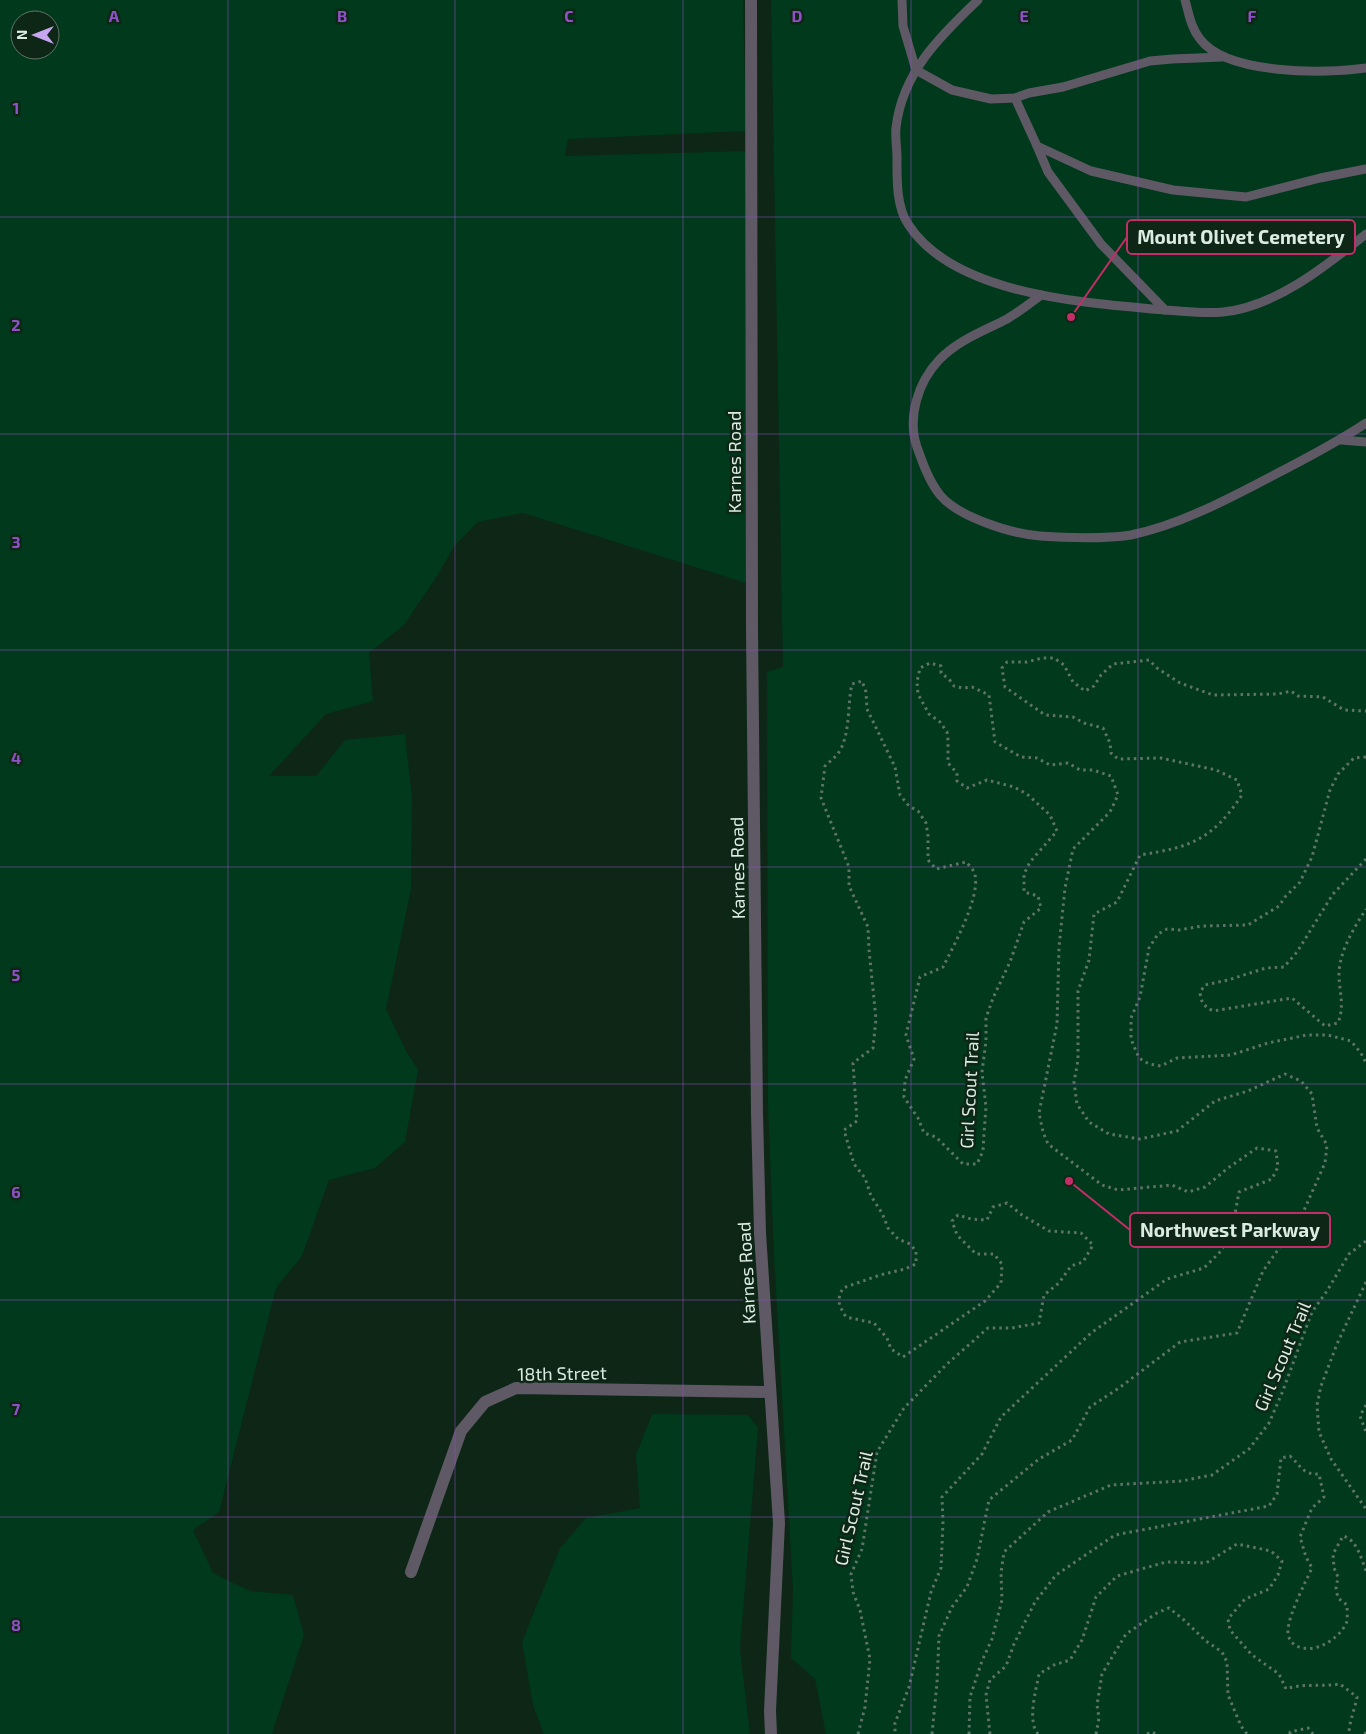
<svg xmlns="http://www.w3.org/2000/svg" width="1366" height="1734" font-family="'Exo 2',sans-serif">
	<rect width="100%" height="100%" fill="#0d2616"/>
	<!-- green -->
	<g fill="#00391b" fill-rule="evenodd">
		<path d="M0,0H743L746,131L568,139L565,156L747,151L746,583L523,513L478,522L454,546L439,573L404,625L369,653L373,701L326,714L269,776H316L345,740L405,734L412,799L411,889L386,1009L406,1051L418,1070L405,1142L375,1168L329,1180L302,1256L276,1288L219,1512L193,1530L213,1573L250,1591L293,1595L304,1635L272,1734H0ZM20,20H50V50H20Z"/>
		<path d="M771,0H1366V1734H826L815,1679L791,1658L793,1590L774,1255L768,1106L767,672L783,667Z"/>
		<path d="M652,1414L748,1415L758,1428L740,1649L750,1734H544L533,1705L522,1642L560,1548L586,1518L640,1508L636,1455Z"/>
	</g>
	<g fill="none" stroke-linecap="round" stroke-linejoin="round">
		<!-- path -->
		<g stroke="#5f7466" stroke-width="3" stroke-dasharray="2.5 4" stroke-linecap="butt">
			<path d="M1366,757L1354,758L1338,774L1330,790L1312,857L1300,882L1285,897L1279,906L1248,925L1202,926L1179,930L1167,929L1158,934L1149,948L1140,997L1131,1018V1039L1139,1058L1149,1064L1161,1066L1177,1058L1231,1055L1268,1043L1307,1035H1328L1351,1041L1361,1053L1366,1063"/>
			<path d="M1366,859L1333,894L1297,952L1284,967L1266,968L1228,980L1205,985L1200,992C1201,1003 1204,1006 1213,1011L1292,998L1325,1026L1338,1023C1345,1005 1339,992 1339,973C1340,950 1354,928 1366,909"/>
			<path d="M1366,1282L1337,1344L1321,1386L1317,1405L1319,1432L1331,1459L1366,1509"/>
			<path d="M1366,1405L1360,1416L1366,1432"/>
			<path d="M858,1734L865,1707L870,1659L860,1610L853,1592L851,1574L862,1549L877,1452L904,1408L947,1364L988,1328H1012L1039,1323L1044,1295L1059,1283L1071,1266L1083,1262L1093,1245L1081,1233L1049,1231L1022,1215L1007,1203L993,1207L987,1220L971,1219L958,1215L952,1221L957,1235L976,1254H994L1002,1264L1001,1283L985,1301L903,1357L891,1349L887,1338L874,1323L846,1317C839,1305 836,1301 843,1288L880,1275L905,1269L916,1264V1251L910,1244L898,1239L888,1228L882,1213L871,1196L865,1178L854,1164L844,1130L857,1121L853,1063L873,1048L876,1019L869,950L868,927L849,886V867L821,798L825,766C829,762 833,759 837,755C851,737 847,705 852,684L862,681L866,692L867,709L895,767L900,795L909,806L918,811L926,823L928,836V860L936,869L966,862C969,865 974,870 975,875C980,898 954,945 943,967L920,977L906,1035L914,1059L905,1080L904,1097L918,1118L924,1133L936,1137L963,1164H977L983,1151L984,1133L986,1107L982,1072L986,1041V1018L993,998L1010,962L1024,922L1041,908L1038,896L1024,892V874L1030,862L1057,831L1050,815L1027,794L1014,787L987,780L967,788L957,781V773L948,763V740L947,732L940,722L929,714L918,694L917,682L920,668L930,663L941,666V673L949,679L954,686L962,688L972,687L989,695L995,742L1021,757L1037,758L1050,765L1068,763L1080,770H1093L1111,776L1118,795L1110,812L1073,849L1065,888L1059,947L1057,1024L1039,1113L1043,1132L1048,1144L1102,1185L1118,1190L1172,1185L1188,1192L1205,1187L1228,1168L1257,1148L1276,1151L1278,1167L1272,1179L1239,1192L1232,1230L1221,1251L1204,1268L1167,1279L1091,1333L1001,1417L982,1454L942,1497L943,1522L941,1568L931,1592L909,1687L895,1723V1734"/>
			<path d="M932,1734L937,1683L939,1636L952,1607L967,1587L977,1559L989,1500L1039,1459L1072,1440L1090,1407L1119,1388L1180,1342L1237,1333L1263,1271L1301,1217L1325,1163L1327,1145L1317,1128L1312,1094L1301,1081L1285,1074L1248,1091L1215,1101L1177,1131L1140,1139L1109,1134L1089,1122L1077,1104L1074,1082L1078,1060V991L1089,960L1094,914L1117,902L1140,855C1191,847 1212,840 1242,795L1237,780L1216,770L1161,758L1118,759L1111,753L1110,743L1103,728L1084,723L1073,717L1045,715L1005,687L1002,668L1007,662H1027L1042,658H1054L1064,665L1073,682L1085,691L1094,686L1101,675L1113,664L1149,660L1157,668L1180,683L1213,695L1278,694L1291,691L1298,696L1323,697L1344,710L1366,711"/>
			<path d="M969,1734L970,1697L982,1661L992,1639L1002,1600L1001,1573L1004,1552L1048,1512L1111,1485L1182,1481L1212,1475L1249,1449L1269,1423L1282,1393L1312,1312L1327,1291L1349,1254L1366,1241"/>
			<path d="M990,1734L986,1695L990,1680L1006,1666L1014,1644L1035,1602L1056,1575L1115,1535L1269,1506L1277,1494L1281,1458L1290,1456C1301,1466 1303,1475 1319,1474L1324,1497L1312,1508L1300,1537L1306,1557L1312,1568C1305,1583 1289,1614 1288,1630C1287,1649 1309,1652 1323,1645C1332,1641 1341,1633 1346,1624C1348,1619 1347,1611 1347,1605L1338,1598L1336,1589L1338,1577L1334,1568L1333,1554L1343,1536C1357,1540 1361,1558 1366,1571"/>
			<path d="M1038,1734C1027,1721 1036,1690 1039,1674L1054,1665L1070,1660L1082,1640L1096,1597L1117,1576L1166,1562L1206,1563L1237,1544L1271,1551L1282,1561L1278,1575L1269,1589L1245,1599L1228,1619L1230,1630L1252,1655L1279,1674L1286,1689C1302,1683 1322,1687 1340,1684L1357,1697C1355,1709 1349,1722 1349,1734"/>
			<path d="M1096,1734L1099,1718L1097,1705L1102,1674L1126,1634L1157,1613L1169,1608L1184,1620L1206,1641L1222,1652L1227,1662L1228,1695L1241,1726L1247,1734"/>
			<path d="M1147,1734L1151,1732L1156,1734"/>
			<path d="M1290,1734V1732L1308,1728L1313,1734"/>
			<path d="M1365,1734L1366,1732"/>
		</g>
		<!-- service -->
		<g stroke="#5e5965" stroke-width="9">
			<path d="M902,0L903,26L916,70L952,90L991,99L1015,98L1029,93L1063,87L1150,61L1172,59L1222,57"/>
			<path d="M978,0C940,36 902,73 896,128C895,137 897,148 897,158C897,178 896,206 908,224C954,296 1088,303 1165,310"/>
			<path d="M1185,0C1189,14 1191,28 1200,39C1227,75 1325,74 1366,68"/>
			<path d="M1015,98L1037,146L1091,171L1173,190L1246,197L1320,178L1366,169"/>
			<path d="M1037,146L1048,172L1101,244L1165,310C1184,311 1204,314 1223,312C1275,307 1326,266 1366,234"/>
			<path d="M1041,295C1030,303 1019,312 1007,319C984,331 958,340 939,360C918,382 907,418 917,447C923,464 929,481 940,495C958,517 1012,534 1040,536C1065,538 1106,539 1131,535C1180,525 1230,498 1274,475C1305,459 1336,443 1366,423"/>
			<path d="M1341,440L1366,442"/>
		</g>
		<!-- minor -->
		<g stroke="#5e5965" stroke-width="12">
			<path d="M751,0L752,630L757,1114L760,1233L779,1523L770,1711L771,1734"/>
			<path d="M411,1572L461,1431L485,1402L516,1388L770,1392"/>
		</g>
	</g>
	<!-- grid -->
	<path fill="none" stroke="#8f52c6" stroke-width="1" stroke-opacity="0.55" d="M228,0V1734M455,0V1734M683,0V1734M911,0V1734M1138,0V1734M0,217H1366M0,434H1366M0,650H1366M0,867H1366M0,1084H1366M0,1300H1366M0,1517H1366"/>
	<g text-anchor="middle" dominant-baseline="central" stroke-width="5" stroke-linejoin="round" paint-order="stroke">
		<!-- street labels -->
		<g font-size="18" fill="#ddece1" stroke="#0d2616">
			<text transform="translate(734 462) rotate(-90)">Karnes Road</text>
			<text transform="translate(737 868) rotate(-91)">Karnes Road</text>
			<text transform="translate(969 1090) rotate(-87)">Girl Scout Trail</text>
			<text transform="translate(746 1273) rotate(-93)">Karnes Road</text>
			<text transform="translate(1282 1356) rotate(-67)">Girl Scout Trail</text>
			<text transform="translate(562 1373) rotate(-1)">18th Street</text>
			<text transform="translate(853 1508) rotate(-77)">Girl Scout Trail</text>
		</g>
	</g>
	<g font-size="16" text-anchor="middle" font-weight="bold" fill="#8f52c6" stroke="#0d2616" stroke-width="5" stroke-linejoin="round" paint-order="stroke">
		<text x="114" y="22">A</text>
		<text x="342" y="22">B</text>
		<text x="569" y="22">C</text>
		<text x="797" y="22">D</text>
		<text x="1024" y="22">E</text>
		<text x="1252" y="22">F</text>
		<text x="16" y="114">1</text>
		<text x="16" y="331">2</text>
		<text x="16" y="548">3</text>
		<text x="16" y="764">4</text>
		<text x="16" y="981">5</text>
		<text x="16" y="1198">6</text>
		<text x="16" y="1415">7</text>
		<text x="16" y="1631">8</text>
	</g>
	<!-- callouts -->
	<path fill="none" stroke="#c52d68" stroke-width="2" d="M1071 317L1127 237M1069 1181L1130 1230"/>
	<g fill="#c52d68" stroke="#0d2616" stroke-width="2">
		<circle cx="1071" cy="317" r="5"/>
		<circle cx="1069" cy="1181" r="5"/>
	</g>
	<g fill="#0d2616" stroke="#c52d68" stroke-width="2">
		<rect x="1127" y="220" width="228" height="34" rx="5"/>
		<rect x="1130" y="1213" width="200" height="34" rx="5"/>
	</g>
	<g font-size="19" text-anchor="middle" font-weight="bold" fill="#ddece1">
		<text x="1241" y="244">Mount Olivet Cemetery</text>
		<text x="1230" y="1237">Northwest Parkway</text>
	</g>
	<!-- north arrow -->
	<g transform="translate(35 35) rotate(270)"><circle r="24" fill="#0d2616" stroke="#607567"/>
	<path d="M0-4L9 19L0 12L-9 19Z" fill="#c7a6f0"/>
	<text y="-8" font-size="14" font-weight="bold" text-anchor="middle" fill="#ddece1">N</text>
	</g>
</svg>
